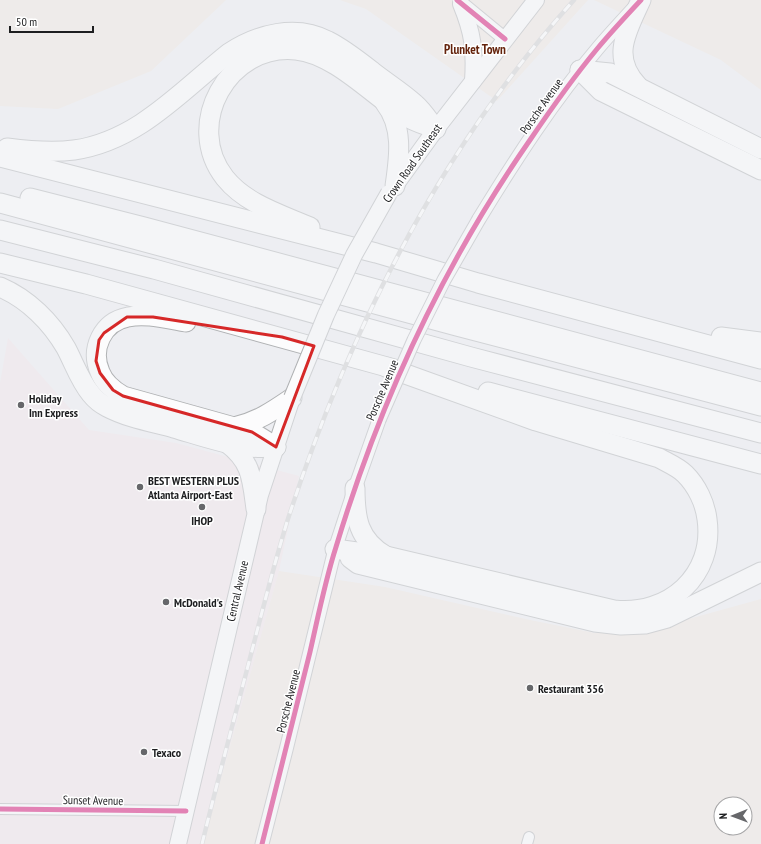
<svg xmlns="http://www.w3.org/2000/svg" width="761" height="844" font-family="'PT Sans Narrow',sans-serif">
	<rect width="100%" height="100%" fill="#edeef2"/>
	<!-- commercial -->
	<path fill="#f2e4e8" d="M8,338L89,430L176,443L299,476L279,571L212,811L200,844H0V383Z"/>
	<!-- industrial -->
	<g fill="#f0e6df" fill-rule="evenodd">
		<path d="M0,0H226L151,71L58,109L0,106Z"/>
		<path d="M340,0H588L497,101L366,9Z"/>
		<path d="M594,0H761V90L721,60Z"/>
		<path d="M279,571L385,587L530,620L595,633H638L761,599V844H200L212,811ZM721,804H745V828H721Z"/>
	</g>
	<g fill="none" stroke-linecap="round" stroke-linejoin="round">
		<!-- minor casing -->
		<g stroke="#b0b2b4" stroke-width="12">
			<g id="minor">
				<path d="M0,809L186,811"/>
				<path d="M527,844L529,837"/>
			</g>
		</g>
		<!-- tertiary casing -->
		<g stroke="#b0b2b4" stroke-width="15">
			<g id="tertiary">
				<path d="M460,2L505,39"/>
				<path d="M479,219C515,160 553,101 598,48C609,35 621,22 633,9"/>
				<path d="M262,844L286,750L335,549L355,488L379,420"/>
			</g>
		</g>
		<!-- primary casing -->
		<g stroke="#b0b2b4" stroke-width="18">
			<g id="primary">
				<path d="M461,4C473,33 475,50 473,81"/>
				<path d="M394,187L436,129L536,0"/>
				<path d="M178,844L260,495L292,398"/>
			</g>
		</g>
		<!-- motorway casing -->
		<g stroke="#b0b2b4" stroke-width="21">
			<g id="motorway">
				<path d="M580,70L601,91L761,170"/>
				<path d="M580,70L610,73L761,149"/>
				<path d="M638,86C610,57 627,31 641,0"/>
				<path d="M385,103C404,127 399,158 395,186"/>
				<path d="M7,148C30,151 52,153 74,150C138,141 181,91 229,53C258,34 296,24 328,41C344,49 359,61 373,72C387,83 402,92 415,104C422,110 428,119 434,127"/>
				<path d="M0,157L376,253L478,283L761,359"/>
				<path d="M30,198L144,227L761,392"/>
				<path d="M0,203L457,326L761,406"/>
				<path d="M310,227C280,214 246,204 225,178C183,125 228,43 296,50C335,54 372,95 405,116C414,122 426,125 436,129"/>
				<path d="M0,230L154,269L471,357L761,433"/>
				<path d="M0,263L86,284L398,370"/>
				<path d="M0,287C28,299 51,322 66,348C74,363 80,381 91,394C95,399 101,404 107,407C128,418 152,422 174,428C198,435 223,444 248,447C257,448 267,447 276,447"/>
				<path d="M186,322C167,319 146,313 128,317C102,322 90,349 100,372C104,383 113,390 123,396L252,432L276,447"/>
				<path d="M721,337L761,342"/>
				<path d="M488,392L761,464"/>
				<path d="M234,427C257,422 273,411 292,398"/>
				<path d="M227,443C252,462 252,479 256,509"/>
				<path d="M355,488C355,518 358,540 386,556"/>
				<path d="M335,549L386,556L614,610C668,616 715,576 707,519C705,503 697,486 685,474C678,467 668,463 659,458L536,421L386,367"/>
				<path d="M350,558L358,564L595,622L621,625L645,624L667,618L761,572"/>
			</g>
		</g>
		<!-- minor -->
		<use href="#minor" stroke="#fcfcfd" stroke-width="10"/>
		<!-- tertiary -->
		<use href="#tertiary" stroke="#fcfcfd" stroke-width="13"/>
		<!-- primary -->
		<use href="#primary" stroke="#fcfcfd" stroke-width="16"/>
		<!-- motorway -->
		<use href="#motorway" stroke="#fcfcfd" stroke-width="19"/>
		<!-- rail casing -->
		<g stroke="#cecece" stroke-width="4.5">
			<path id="rail" d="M202,844C217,783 233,723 249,662C261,616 273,568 287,522C348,333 440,149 574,0"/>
		</g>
		<!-- rail -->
		<use href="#rail" stroke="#fff" stroke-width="3" stroke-dasharray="9" stroke-linecap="butt"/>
		<!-- tertiary-bridge casing -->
		<g stroke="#b0b2b4" stroke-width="15" stroke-linecap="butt">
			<path id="tertiary-bridge" d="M379,420L414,340L444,280L479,219"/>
		</g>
		<!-- primary-bridge casing -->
		<g stroke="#b0b2b4" stroke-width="18" stroke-linecap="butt">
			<path id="primary-bridge" d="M292,398L326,315L354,255L389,193"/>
		</g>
		<!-- tertiary-bridge -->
		<use href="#tertiary-bridge" stroke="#fcfcfd" stroke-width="13"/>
		<!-- primary-bridge -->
		<use href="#primary-bridge" stroke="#fcfcfd" stroke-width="16"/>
		<!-- cycleway casing -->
		<g stroke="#fff" stroke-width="8">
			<g id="cycleway">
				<path d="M457,0L505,39"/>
				<path d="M0,809L186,811"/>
				<path d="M262,844C278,780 294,716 310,652C318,617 325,581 336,547C380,401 443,265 530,140C551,109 573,78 597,49C611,32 626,16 641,0"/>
			</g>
		</g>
		<!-- cycleway -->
		<use href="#cycleway" stroke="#d6006c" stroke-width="5"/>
	</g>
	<!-- marked area -->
	<path d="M0 0H761V844H0ZM127,317H153L282,337L314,346L276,447L252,432L123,396L113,390L100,373L96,361L99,340L104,333Z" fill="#edeef2" fill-opacity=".55" fill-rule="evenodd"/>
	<path fill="none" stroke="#d62828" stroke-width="3" stroke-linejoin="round" d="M127,317H153L282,337L314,346L276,447L252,432L123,396L113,390L100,373L96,361L99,340L104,333Z"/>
	<!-- markers -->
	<g fill="#66676a" stroke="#fff" stroke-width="1.5">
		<circle cx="21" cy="405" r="4"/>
		<circle cx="140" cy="487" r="4"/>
		<circle cx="202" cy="507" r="4"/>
		<circle cx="166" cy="602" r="4"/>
		<circle cx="530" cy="688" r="4"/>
		<circle cx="144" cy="752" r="4"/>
	</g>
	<g text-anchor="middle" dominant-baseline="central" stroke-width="3" stroke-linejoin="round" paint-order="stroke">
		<!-- street labels -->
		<g font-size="12" fill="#1d1e20" stroke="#fff">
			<text transform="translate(541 106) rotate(-55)">Porsche Avenue</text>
			<text transform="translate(412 163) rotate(-55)">Crown Road Southeast</text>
			<text transform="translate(382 390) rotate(-67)">Porsche Avenue</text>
			<text transform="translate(237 591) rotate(-77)">Central Avenue</text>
			<text transform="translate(288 701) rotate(-76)">Porsche Avenue</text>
			<text transform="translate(93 800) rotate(1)">Sunset Avenue</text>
		</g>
		<!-- poi labels -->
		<g font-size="12" font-weight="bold" fill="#1d1e20" stroke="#fff" text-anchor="start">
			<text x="29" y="398">Holiday<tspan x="29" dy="14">Inn Express</tspan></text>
			<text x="148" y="480">BEST WESTERN PLUS<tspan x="148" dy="14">Atlanta Airport-East</tspan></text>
			<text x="202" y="520" text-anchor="middle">IHOP</text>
			<text x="174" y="602">McDonald's</text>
			<text x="538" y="688">Restaurant 356</text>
			<text x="152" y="752">Texaco</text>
		</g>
		<!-- neighbourhood labels -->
		<g font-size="13" font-weight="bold" fill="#64230c" stroke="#fff">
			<text x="475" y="49">Plunket Town</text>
		</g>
	</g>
	<!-- north arrow -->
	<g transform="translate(733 816) rotate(269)"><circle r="19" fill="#ffffff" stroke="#a5a5a6"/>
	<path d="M0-3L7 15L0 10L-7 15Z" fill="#66676a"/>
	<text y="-6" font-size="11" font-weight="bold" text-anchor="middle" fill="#1d1e20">N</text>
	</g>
	<!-- scale -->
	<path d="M10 26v6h83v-6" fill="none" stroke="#1d1e20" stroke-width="2"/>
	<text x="16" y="26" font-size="12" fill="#1d1e20" stroke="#ffffff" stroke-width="3" paint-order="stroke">50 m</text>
</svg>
